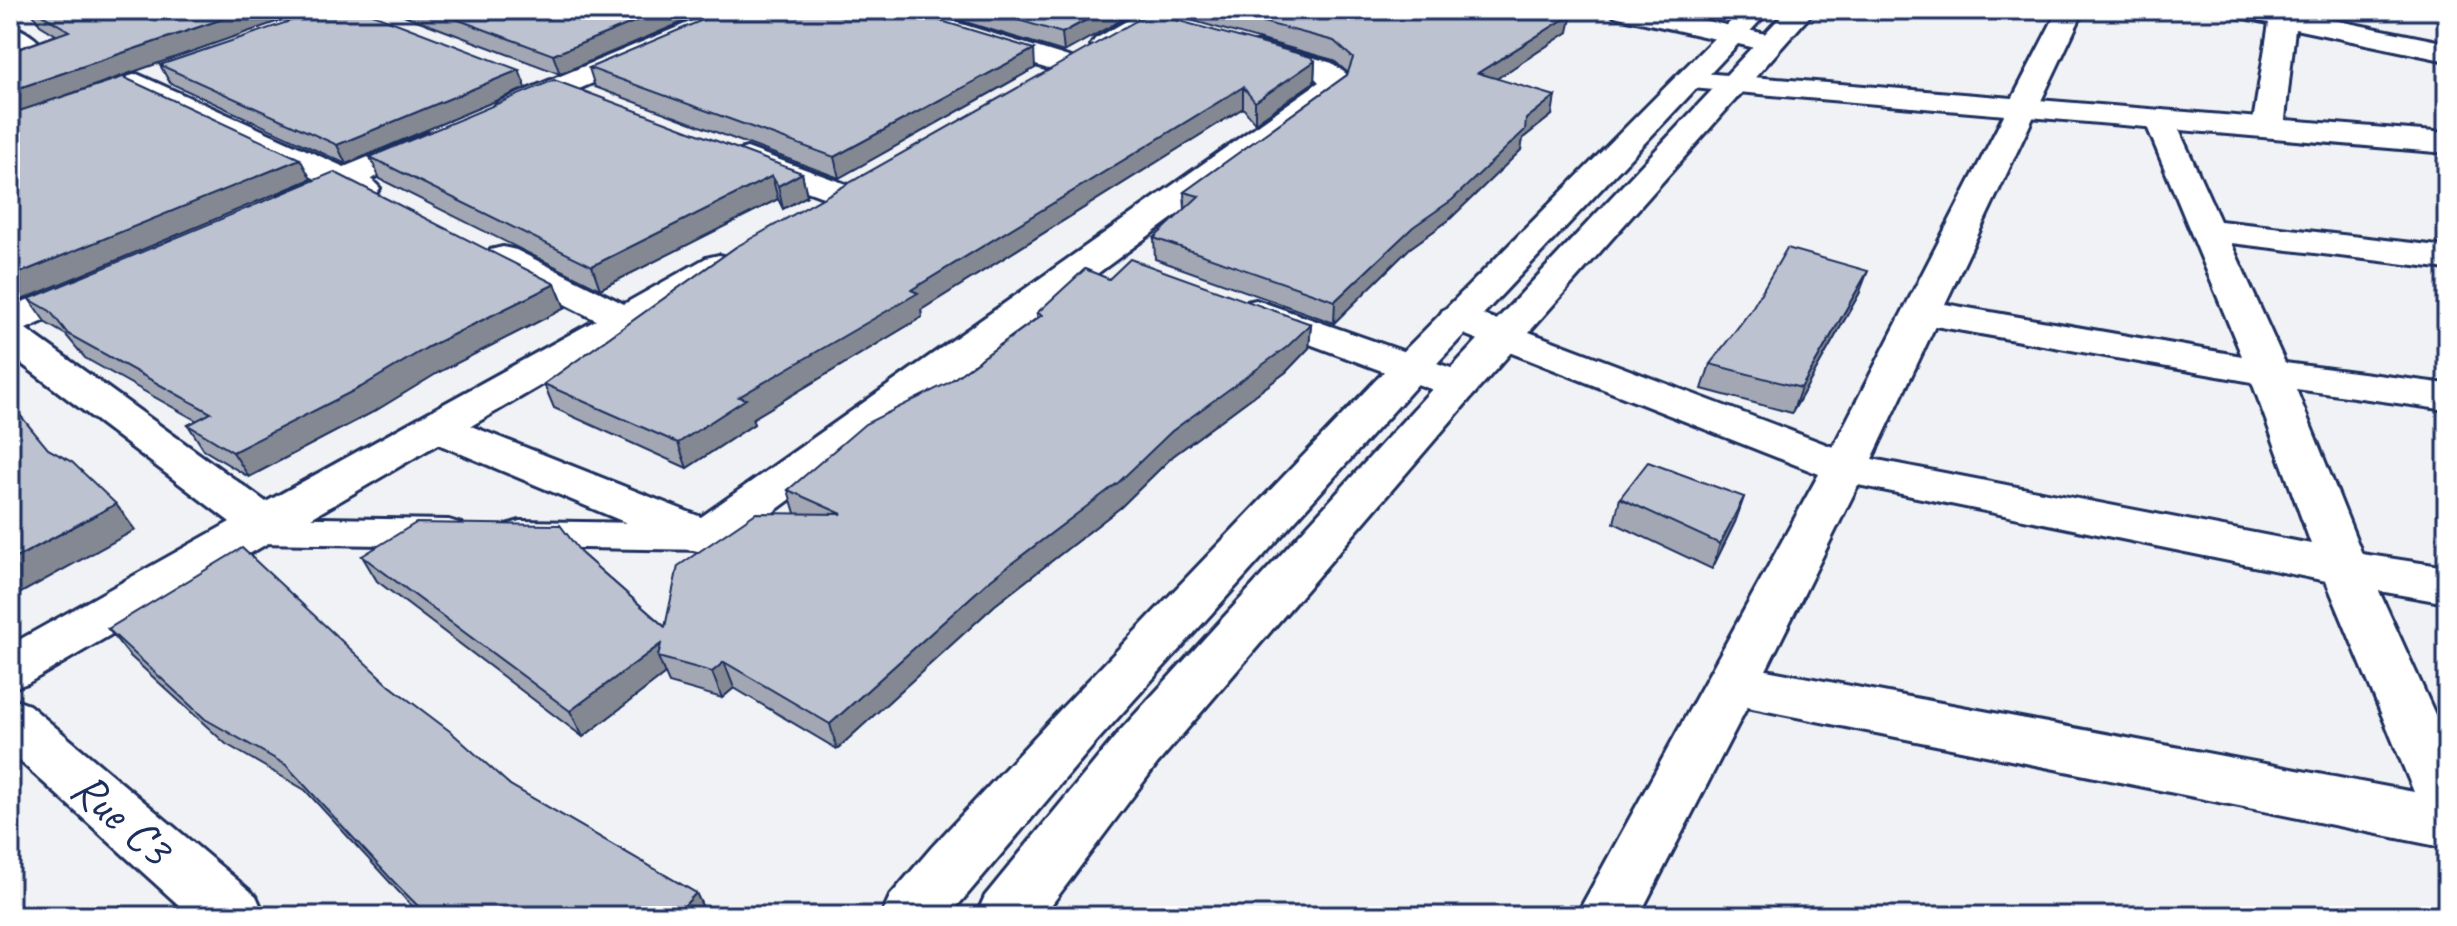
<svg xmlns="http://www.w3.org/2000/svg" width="2457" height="926" font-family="Caveat,sans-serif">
	<rect width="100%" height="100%" fill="#f1f2f5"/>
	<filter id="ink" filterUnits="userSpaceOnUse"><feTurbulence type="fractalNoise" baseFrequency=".0125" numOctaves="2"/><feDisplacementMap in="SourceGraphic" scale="16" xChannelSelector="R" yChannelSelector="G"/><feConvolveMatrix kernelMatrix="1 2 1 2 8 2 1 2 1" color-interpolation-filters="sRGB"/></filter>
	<g filter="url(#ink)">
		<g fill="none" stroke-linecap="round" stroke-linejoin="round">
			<!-- pedestrian casing -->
			<g stroke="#1b2f5e" stroke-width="6">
				<g id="pedestrian">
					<path d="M255,517L449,520L462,524L468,533L462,542L449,546L255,543L242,539L236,530L242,521Z"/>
					<path d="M520,521L706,524L720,528L725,537L720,546L706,550L520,547L506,543L501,534L506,525Z"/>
				</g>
			</g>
			<!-- minor casing -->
			<g stroke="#1b2f5e" stroke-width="6">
				<g id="minor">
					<path d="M719,10H755L751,16L520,114L509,117L498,114L494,108L498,102Z"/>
					<path d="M875,10H916L1078,60L1082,66L1078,72L1068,75L1058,72L879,16Z"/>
					<path d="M1146,10H1178L1174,16L1115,51L1105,53L1095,51L1091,45L1095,39Z"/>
					<path d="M1610,10H1659L1779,37L1783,43L1779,49L1769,51L1614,16Z"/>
					<path d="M2058,10H2084L1945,304L2242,356L2144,119L2148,112L2159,110L2170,112L2174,119L2220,221L2447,247V269L2231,243L2285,363L2447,384V410L2296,389L2362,554L2447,567V603L2379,591L2447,741V848L1747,707L1639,916H1576L1819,474L1443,326L1438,318L1443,310L1457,306L1471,310L1833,447ZM1935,326L2252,382L2311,544L1872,459ZM1858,485L2326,581L2414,792L1766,670Z"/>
					<path d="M2231,10H2284L2447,43V61L2295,29L2284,128L2279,135L2268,137L2257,135L2252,128L2269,23L2235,16Z"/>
					<path d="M10,26C24,29 38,39 46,51L40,61L10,72V53L14,51L10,48Z"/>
					<path d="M1258,42L1332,63L1349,76L1344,92L723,549L706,553L689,549L438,444L28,683L10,689V645L230,522L10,355V308C38,296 75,271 105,278L111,286L105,294L26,329L266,502L596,320L490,266L485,258L490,250L503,247L516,250L624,304L706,258L719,255L732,258L737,266L732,274L471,426L701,517L1319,82L1312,75L1248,57L1244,51L1248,45Z"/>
					<path d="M137,74L344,167L427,133L438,136L443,143L438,150L371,179L380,188L375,195L363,198L343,191L304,208L292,211L280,208L275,201L280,194L316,179L127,89L122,83L127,77Z"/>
					<path d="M747,148L854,187L859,194L854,201L842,204L736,165L731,158L736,151Z"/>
					<path d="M1256,300L1474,376L1480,385L1474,394L1459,398L1444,394L1242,319L1237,311L1242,303Z"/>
					<path d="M10,698L29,705L256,896L265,916H191L10,752Z"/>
				</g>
			</g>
			<!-- tertiary casing -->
			<g stroke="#1b2f5e" stroke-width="6">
				<path id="tertiary" d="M1690,72L2447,133V153L1680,87L1675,81L1680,75Z"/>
			</g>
			<!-- secondary casing -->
			<g stroke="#1b2f5e" stroke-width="6">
				<g id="secondary">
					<path d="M1742,10H1770L1425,376L1097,741L949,916H881L890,896L932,847L1059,711L1397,358Z"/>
					<path d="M1787,10H1815L1474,394L1157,764L1043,916H976L985,896L1119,732L1444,376Z"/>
				</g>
			</g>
			<!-- pedestrian -->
			<use href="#pedestrian" fill="#fff" fill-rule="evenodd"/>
			<!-- minor -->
			<use href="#minor" fill="#fff" fill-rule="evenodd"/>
			<!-- tertiary -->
			<use href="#tertiary" fill="#fff" fill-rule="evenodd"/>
			<!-- secondary -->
			<use href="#secondary" fill="#fff" fill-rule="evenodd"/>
		</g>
		<!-- wall -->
		<g fill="#a2a7b3" stroke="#1b2f5e" stroke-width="2">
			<path d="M30,10H310L50,101L311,179L12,304L10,301V52L56,35L40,25Z"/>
			<path d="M390,10H711L560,74Z"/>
			<path d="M926,10H1139L1064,52Z"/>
			<path d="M1176,10H1568L1565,12L1568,32L1496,79L1552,115L1523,138L1521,150L1449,220L1410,248L1334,323L1155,259L1154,238L1185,210L1184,192L1347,75L1348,73L1333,60L1176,16Z"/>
			<path d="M1315,61L1314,82L1255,123L1243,108L921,310L922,317L752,419L754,424L687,468L554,408L544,384L736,247Z"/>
			<path d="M160,65L526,88L346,164L170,83Z"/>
			<path d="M589,68H1035L839,178L595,87Z"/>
			<path d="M370,157L802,173L807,196L783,209L778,199L600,289L380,179Z"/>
			<path d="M1109,279L1311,324L1309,348L1286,372L1173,456L1121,507L995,605L837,749L734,688L722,698L669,683L665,674L583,737L377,581L362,556L582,554L665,627L795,513L788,490L948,383L1037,318V313Z"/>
			<path d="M555,284L565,308L439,372L375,411L249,477L204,450L188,425L197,421L85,358L66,335L46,323L29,299Z"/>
			<path d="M1859,294L1792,413L1702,389L1710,364Z"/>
			<path d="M1744,497L1735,522L1712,569L1614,523L1620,498Z"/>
			<path d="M108,629L390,686L510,785L696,893L707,916H421L305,790L226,744L129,655Z"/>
		</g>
		<!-- shaded-wall -->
		<g fill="#848892" stroke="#1b2f5e" stroke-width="2">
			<path d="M249,10H310L10,115V91Z"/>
			<path d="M663,10H711L560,74L553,55Z"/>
			<path d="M1105,10H1139L1064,52L1062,33Z"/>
			<path d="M1572,14L1568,32L1475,93L1478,73Z"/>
			<path d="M1034,49L1035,68L839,178L834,157Z"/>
			<path d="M1315,61L1314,82L1255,123V102Z"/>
			<path d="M519,70L526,88L346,164L337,145Z"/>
			<path d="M1243,87V108L921,310L922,317L752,419L754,424L687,468L678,443L739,397L911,290Z"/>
			<path d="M1555,96L1552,115L1523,138L1521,150L1449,220L1410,248L1334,323L1335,301L1526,119Z"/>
			<path d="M300,159L311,179L12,304L10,300V277Z"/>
			<path d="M802,173L807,196L783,209L778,186Z"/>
			<path d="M772,176L778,199L600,289L592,266Z"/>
			<path d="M1868,271L1859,294L1792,413L1801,388Z"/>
			<path d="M555,284L565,308L439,372L375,411L249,477L233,452L428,347Z"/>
			<path d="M1311,324L1309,348L1286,372L1173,456L1121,507L995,605L837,749L830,724L991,579L1172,431Z"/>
			<path d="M1744,497L1735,522L1712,569L1720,544Z"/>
			<path d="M116,504L135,530L10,599V561Z"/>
			<path d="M661,644L658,657L665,674L583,737L570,711Z"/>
			<path d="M724,662L734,688L722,698L712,672Z"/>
			<path d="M696,893L707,916H675Z"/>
		</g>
		<!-- building -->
		<g fill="#bcc2d0" stroke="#1b2f5e" stroke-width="2">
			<path d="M34,10H249L10,91V52L69,31Z"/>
			<path d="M323,10H362L519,70L337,145L160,65Z"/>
			<path d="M432,10H663L553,55Z"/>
			<path d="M726,10H905L1034,49L834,157L589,68Z"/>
			<path d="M984,10H1105L1062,33Z"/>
			<path d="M1218,10H1555L1572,14L1478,73L1555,96L1526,119L1525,130L1452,200L1413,227L1335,301L1154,238L1199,196L1184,192L1347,75L1353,58L1334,41Z"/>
			<path d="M1150,13L1311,57L1315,61L1255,102L1243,87L911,290L918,293L739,397L746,399L678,443L544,384L736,247Z"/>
			<path d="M123,77L300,159L10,277V114Z"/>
			<path d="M554,80L802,173L778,186L772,176L592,266L370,157Z"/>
			<path d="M334,172L555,284L428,347L361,387L233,452L188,425L211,413L68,334L50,311L29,299Z"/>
			<path d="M1787,248L1868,271L1801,388L1710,364L1751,310Z"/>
			<path d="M1130,259L1311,324L1287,347L1172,431L1119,482L991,579L830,724L724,662L712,672L658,657L661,644L570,711L362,556L416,523L560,525L582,554L665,627L678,566L756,513L842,514L788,490L865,424L948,383L1042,315L1037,313L1085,269L1109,279Z"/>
			<path d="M10,403L48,449L72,462L116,504L10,561Z"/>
			<path d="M1648,462L1744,497L1720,544L1620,498Z"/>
			<path d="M242,548L390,686L451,732L510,785L696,893L675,916H428L394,882L286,765L205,719L108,629Z"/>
		</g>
	</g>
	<g text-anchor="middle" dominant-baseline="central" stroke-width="6" stroke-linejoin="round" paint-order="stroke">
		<!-- near-street labels -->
		<g font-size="48" fill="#1b2f5e" stroke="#fff">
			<text transform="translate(122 818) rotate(41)">Rue C3</text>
		</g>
	</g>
	<!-- margin -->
	<rect width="2457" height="926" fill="none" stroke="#fff" stroke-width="40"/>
	<rect x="20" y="20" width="2417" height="886" fill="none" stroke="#1b2f5e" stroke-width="3" filter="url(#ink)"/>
</svg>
